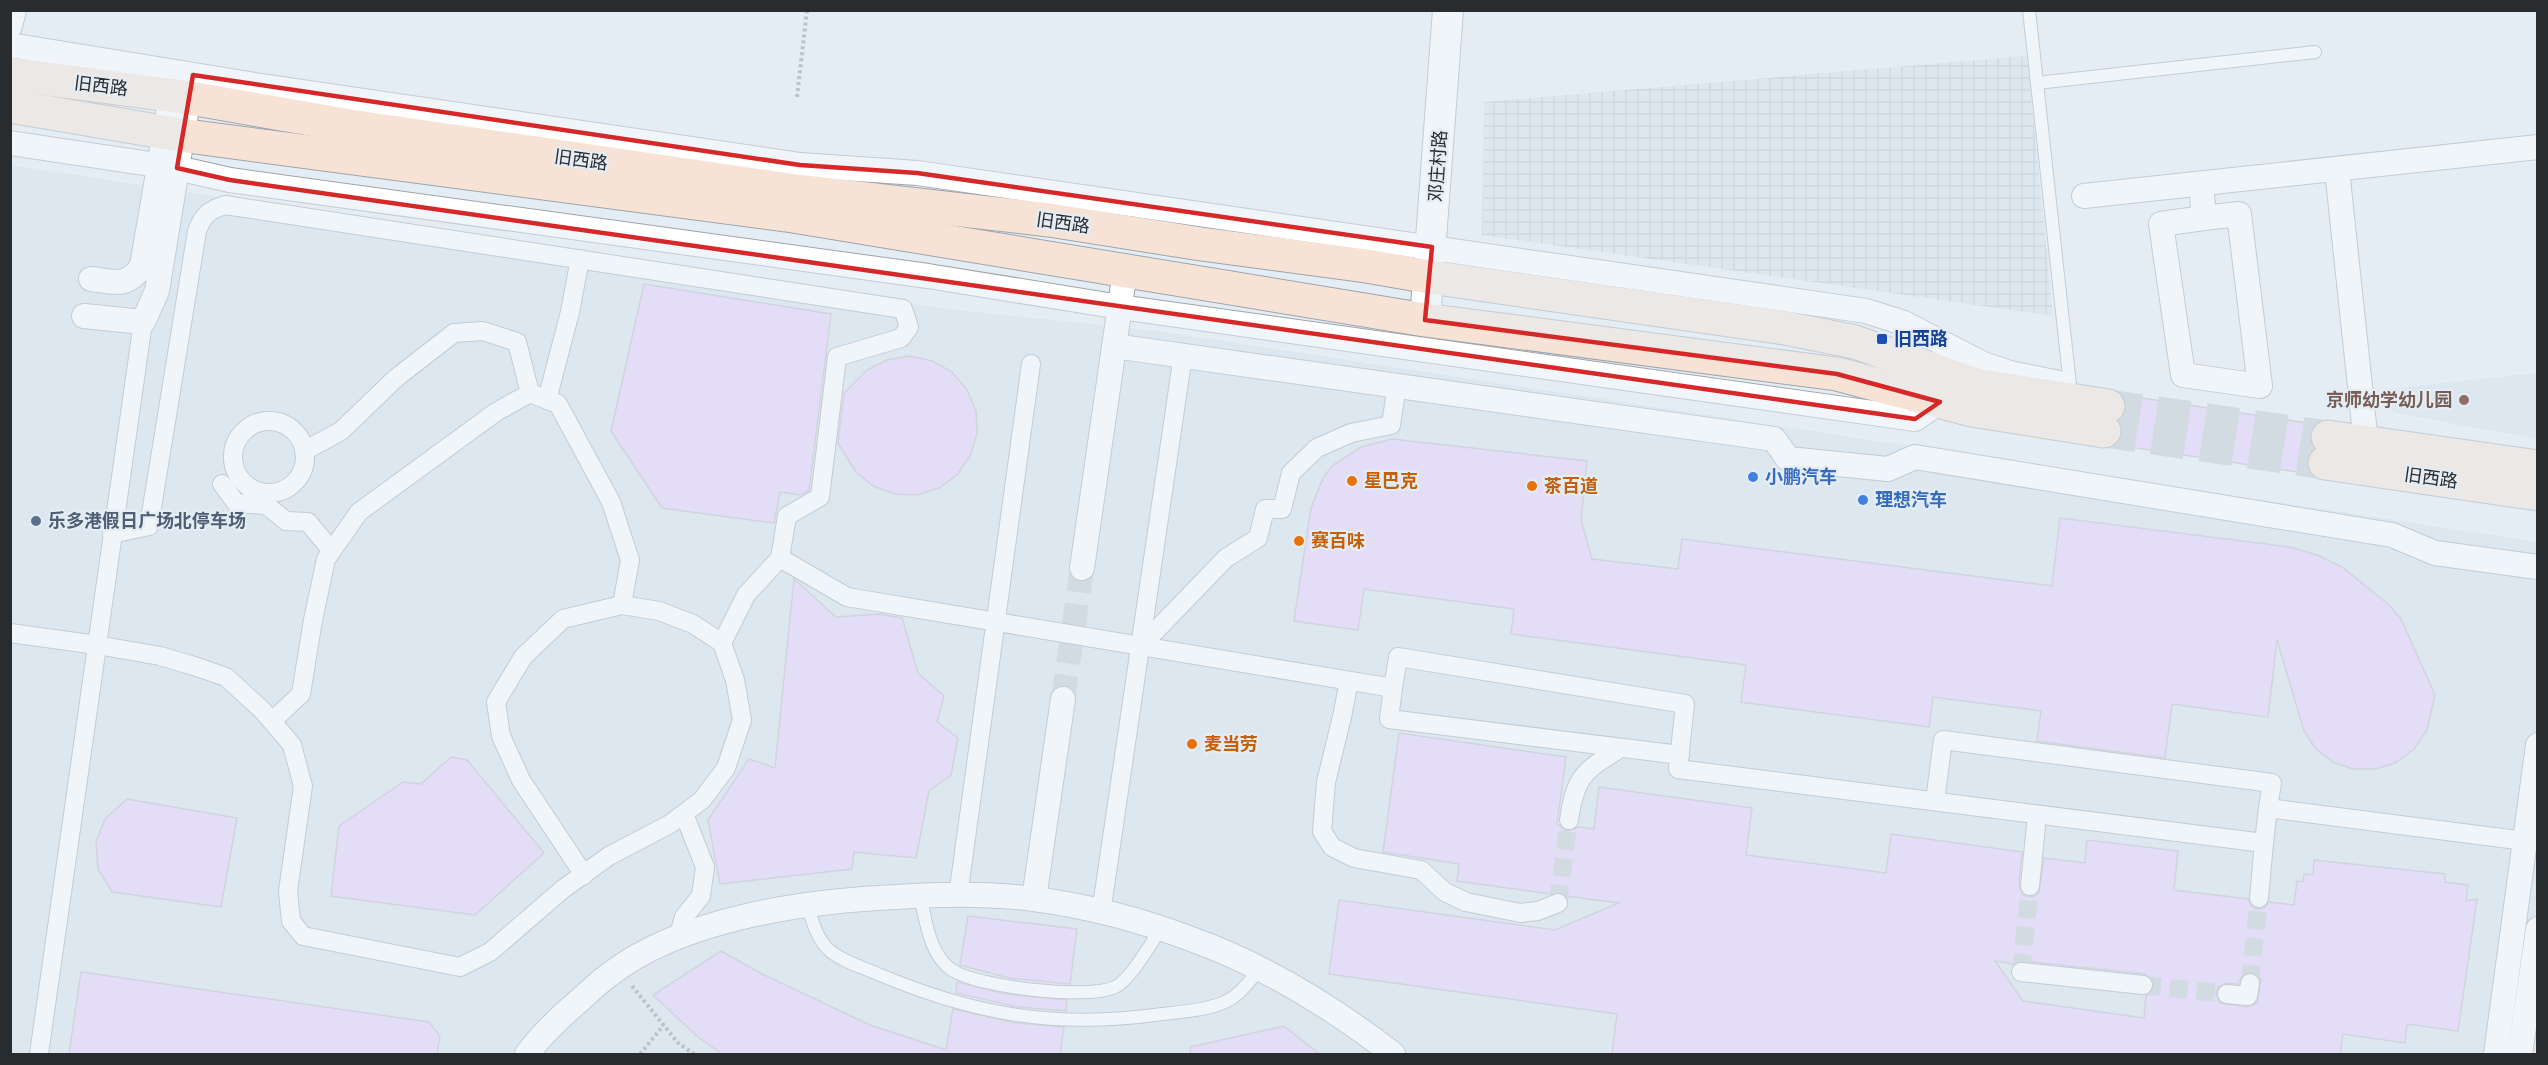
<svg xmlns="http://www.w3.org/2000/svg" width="2548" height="1065" font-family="'Fira Sans Condensed','Noto Sans SC',sans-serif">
	<defs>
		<pattern id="industrial-grid" width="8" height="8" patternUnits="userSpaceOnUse" patternTransform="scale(1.5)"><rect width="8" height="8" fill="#d2dfec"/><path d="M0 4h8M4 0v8" fill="none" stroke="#b4c0cb"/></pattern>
	</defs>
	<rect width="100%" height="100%" fill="#e4ecf4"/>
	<!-- built -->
	<g fill="#d2dfec">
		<path d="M10,165L946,309L1157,331L2537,542V1054H11Z"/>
		<path d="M2537,373V439L2392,412L2389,389Z"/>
	</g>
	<!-- industrial -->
	<path fill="url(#industrial-grid)" d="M2027,56L2053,316L1482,235L1484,102Z"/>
	<!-- building -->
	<g fill="#e4cafc" stroke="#bcb7c0" stroke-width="1.5" fill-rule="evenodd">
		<path d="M644,284L831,314L809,490L800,495L780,492L774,523L662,508L611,431Z"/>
		<path d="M910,356L932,361L952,372L967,390L976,411L977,434L970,456L957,475L939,488L917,495L895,494L873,486L856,472L838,443L844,393L867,370L887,360Z"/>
		<path d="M2122,395L2315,424L2309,435L2314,449L2306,461L2311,474L2115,445L2123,433L2119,421L2127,408Z"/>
		<path d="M1392,439L1587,461L1581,520L1592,559L1678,569L1682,539L2052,586L2060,518L2290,547L2317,555L2342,567L2389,605L2401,619L2435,695L2427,730L2414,749L2395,763L2375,769H2353L2333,762L2316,749L2304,731L2277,640L2268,717L2172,704L2165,758L2037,741L2041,711L1933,697L1929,727L1741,702L1746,665L1511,634L1514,609L1364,589L1358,630L1294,621L1311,508L1323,478L1332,466L1361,447Z"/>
		<path d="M794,579L836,617L879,614L902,618L918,673L944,696L937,722L958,738L951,775L929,791L916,858L854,852L852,869L720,884L708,820L749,759L775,768Z"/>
		<path d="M1399,733L1566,757L1557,824L1567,831L1578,827L1594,829L1599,787L1752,808L1746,855L1886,873L1891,834L2022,852L2019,885L2023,895L2028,897L2035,896L2039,892L2044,858L2085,863L2087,840L2178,851L2174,890L2248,899L2252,907L2257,909L2264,908L2269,902L2294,905L2297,881L2303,882L2304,874L2313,875L2314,860L2445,874V882L2468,885L2466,901L2477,899L2458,1031L2407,1024L2405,1043L2343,1034L2340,1054H1612L1617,1014L1329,974L1339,900L1555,930L1619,903L1566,896L1559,892L1551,894L1457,881L1459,864L1383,852ZM1995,961L2014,964L2022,961L2144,974L2153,980L2154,987L2146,996L2144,1018L2023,1001ZM2251,972L2257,974L2261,979L2257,1003L2247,1007L2220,1003L2216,994L2218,987L2227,983L2238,984L2242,976Z"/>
		<path d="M451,757L467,760L544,853L475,915L331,896L339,826L403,782L421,784Z"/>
		<path d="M127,799L237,818L221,907L112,892L98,869L96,842L105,819Z"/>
		<path d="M968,916L1077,929L1070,984L1009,978L960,965Z"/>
		<path d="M721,951L762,974L870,1025L946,1050L953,1009L1016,1023L1064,1027L1060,1054H722L698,1037L653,995Z"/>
		<path d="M81,972L429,1022L440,1036L437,1054H69Z"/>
		<path d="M957,982L1006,994L1067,1000L1066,1011L1018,1007L956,993Z"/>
		<path d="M1284,1026L1319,1054H1191L1190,1047Z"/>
	</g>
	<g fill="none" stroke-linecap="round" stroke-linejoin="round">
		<!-- pedestrian-tunnel -->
		<g stroke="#bfc6cd" stroke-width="18" stroke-dasharray="18 9" stroke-linecap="butt">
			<path d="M1558,903L1569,820"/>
			<path d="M2021,972L2030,886"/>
			<path d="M2250,983L2259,898"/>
			<path d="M2143,985L2227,994"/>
		</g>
		<!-- minor-tunnel -->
		<path stroke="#bfc6cd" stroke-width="24" stroke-dasharray="24 12" stroke-linecap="butt" d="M1063,699L1082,568"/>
		<!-- secondary-tunnel -->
		<g stroke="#bfc6cd" stroke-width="33" stroke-dasharray="33 16" stroke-linecap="butt">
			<path d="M2108,406L2328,437"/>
			<path d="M2104,431L2325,463"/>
		</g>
		<!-- service casing -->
		<g stroke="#9da5ac" stroke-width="14">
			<g id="service">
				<path d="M2029,10L2070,385"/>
				<path d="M2037,83L2315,52"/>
				<path d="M920,896C926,920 929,955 952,970C977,987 1088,1000 1115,987C1129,981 1152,943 1160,929"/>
				<path d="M807,905C813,921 816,938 829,950C841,961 862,967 878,974C975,1015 1057,1029 1162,1014C1180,1012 1208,1010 1225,1002C1240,995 1250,981 1260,968"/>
			</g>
		</g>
		<!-- pedestrian casing -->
		<g stroke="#9da5ac" stroke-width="20">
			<g id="pedestrian">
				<path d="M547,400L570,312L580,259"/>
				<circle cx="269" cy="457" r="36"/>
				<path d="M304,451L341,431L396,378L454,333L483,331L517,342L530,393"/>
				<path d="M222,484L236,503L266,505L286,521L308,522L332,551"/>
				<path d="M112,534L149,526L197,231C203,215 209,210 225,205L903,309L909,327L901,338L837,357L820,497L787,516L780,558"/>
				<path d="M10,633L97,645L160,656L194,666L226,677L263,711L292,745L303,786L288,891L291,921L303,936L460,967L490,952L563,889L609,856L670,824L702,800L726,768L742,720L735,680L722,643L746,595L780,558L847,597L1393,688L1398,657L1685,704L1678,769L2264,843L2268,808L2525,841"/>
				<path d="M1140,647L1226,558L1258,538L1265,509H1282L1291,473L1317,448L1351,433L1391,425L1397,385"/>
				<path d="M1349,681L1342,717L1326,782L1322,831L1332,847L1354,858L1421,870L1445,892L1466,902L1520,913L1538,911L1558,903"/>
				<path d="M1393,688L1389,719L1680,755"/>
				<path d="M272,721L301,694L313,620L326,559L359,512L496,412L530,393L558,404L611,502L630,560L622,605"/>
				<path d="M1935,801L1943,740L2272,783L2268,808"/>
				<path d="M1569,820C1575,776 1585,770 1621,748"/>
				<path d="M584,875L521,780L501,736L496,702L523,657L563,619L622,605L659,611L693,624L722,643"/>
				<path d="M2030,886L2037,815"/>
				<path d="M958,896L1031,364"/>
				<path d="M2259,898L2264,843"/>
				<path d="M1101,913L1183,355"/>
				<path d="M678,938L684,917L701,896L705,867L684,814"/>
				<path d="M2021,972L2143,985"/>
				<path d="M2227,994L2248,996L2250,983"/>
				<path d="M39,1054L143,322"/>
			</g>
		</g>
		<!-- minor casing -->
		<g stroke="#9da5ac" stroke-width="26">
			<g id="minor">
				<path d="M10,26L14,10"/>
				<path d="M10,45L255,85L800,165L917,173L1866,311L1904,323L1983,364L2010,373L2059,383"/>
				<path d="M10,143L177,168L230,180L928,276L1120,307L1915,419L1940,402"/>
				<path d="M2337,170L2366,443"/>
				<path d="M2201,184L2204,218L2161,224L2183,375L2260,386L2239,214L2204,218"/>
				<path d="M2084,196L2538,147"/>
				<path d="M91,279C115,282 127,288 142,266L174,80"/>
				<path d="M84,316L143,322L157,291L191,83"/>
				<path d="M1114,346L1774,439L1788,459L1888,469L1915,457L2392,535L2435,553L2538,567"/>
				<path d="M1082,568L1125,271"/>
				<path d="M1034,899L1063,699"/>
				<path d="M527,1054C542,1034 561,1016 580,1000C590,991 599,982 609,975C682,918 806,901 896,897C941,894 988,893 1034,899C1087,906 1141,920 1191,939C1264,965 1332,1007 1393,1054"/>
				<path d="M2496,1054L2538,745"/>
				<path d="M2520,1054L2538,929"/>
			</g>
		</g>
		<!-- tertiary casing -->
		<g stroke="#9da5ac" stroke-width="32">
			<path id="tertiary" d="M1425,320L1448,10"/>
		</g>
		<!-- secondary casing -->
		<g stroke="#9da5ac" stroke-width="35">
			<g id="secondary">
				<path d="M10,74L184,97L350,126L796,191L1049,220L1201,244L1366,266L1430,277L1785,328L1855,342L1976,385L2108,406"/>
				<path d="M10,106L180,135L793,216L1425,320L1837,374L1972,410L2104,431"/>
				<path d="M2328,437L2538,467"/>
				<path d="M2325,463L2538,494"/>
			</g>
		</g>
		<!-- path -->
		<g stroke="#8b9196" stroke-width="4" stroke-dasharray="3 3" stroke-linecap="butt">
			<path d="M797,97L807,10"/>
			<path d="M632,986L678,1043L694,1054"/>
			<path d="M640,1054L663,1026"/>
		</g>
		<!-- service -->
		<use href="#service" stroke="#fff" stroke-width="12"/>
		<!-- pedestrian -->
		<use href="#pedestrian" stroke="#fff" stroke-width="18"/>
		<!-- minor -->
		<use href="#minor" stroke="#fff" stroke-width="24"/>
		<!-- tertiary -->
		<use href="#tertiary" stroke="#fff" stroke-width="30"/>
		<!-- secondary -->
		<use href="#secondary" stroke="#f7e3d5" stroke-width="33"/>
	</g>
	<!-- marked area -->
	<path d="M0 0H2548V1065H0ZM193,75L800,165L917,173L1432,247L1425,320L1837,374L1940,402L1915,419L230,180L177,168Z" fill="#e4ecf4" fill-opacity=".55" fill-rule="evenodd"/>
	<path fill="none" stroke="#d62828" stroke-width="4.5" stroke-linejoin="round" d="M193,75L800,165L917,173L1432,247L1425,320L1837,374L1940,402L1915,419L230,180L177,168Z"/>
	<!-- markers -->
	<rect fill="#1a4fb4" stroke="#e4ecf4" stroke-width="2" x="1876" y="333" width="12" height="12" rx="3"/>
	<circle fill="#8d6e63" stroke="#e4ecf4" stroke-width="2" cx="2464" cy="400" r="6"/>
	<g fill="#3f7fe0" stroke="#e4ecf4" stroke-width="2">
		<circle cx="1753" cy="477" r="6"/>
		<circle cx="1863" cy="500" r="6"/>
	</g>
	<g fill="#e8710a" stroke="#e4ecf4" stroke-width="2">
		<circle cx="1352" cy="481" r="6"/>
		<circle cx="1532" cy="486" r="6"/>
		<circle cx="1299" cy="541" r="6"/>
		<circle cx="1192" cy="744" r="6"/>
	</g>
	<circle fill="#5c6f8a" stroke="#e4ecf4" stroke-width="2" cx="36" cy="521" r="6"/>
	<g text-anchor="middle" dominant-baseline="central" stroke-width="4.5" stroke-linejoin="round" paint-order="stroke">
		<!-- street labels -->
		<g font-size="18" fill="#292c2f" stroke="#e4ecf4">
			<text transform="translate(101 86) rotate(7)">旧西路</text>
			<text transform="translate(581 160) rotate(8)">旧西路</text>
			<text transform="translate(1438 166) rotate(-86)">邓庄村路</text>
			<text transform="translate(1063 223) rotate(8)">旧西路</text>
			<text transform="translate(2431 478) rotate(8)">旧西路</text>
		</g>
		<!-- transit labels -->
		<g font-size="18" font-weight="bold" fill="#164399" stroke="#e4ecf4" text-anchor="start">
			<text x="1894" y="339">旧西路</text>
		</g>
		<!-- education labels -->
		<g font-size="18" font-weight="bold" fill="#785e54" stroke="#e4ecf4" text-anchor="end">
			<text x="2452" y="400">京师幼学幼儿园</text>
		</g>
		<!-- shop labels -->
		<g font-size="18" font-weight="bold" fill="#366cbe" stroke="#e4ecf4" text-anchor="start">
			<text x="1765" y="477">小鹏汽车</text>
			<text x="1875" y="500">理想汽车</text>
		</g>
		<!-- food labels -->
		<g font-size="18" font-weight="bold" fill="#c56008" stroke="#e4ecf4" text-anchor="start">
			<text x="1364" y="481">星巴克</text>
			<text x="1544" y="486">茶百道</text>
			<text x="1311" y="541">赛百味</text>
			<text x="1204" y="744">麦当劳</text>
		</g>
		<!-- service labels -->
		<g font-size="18" font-weight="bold" fill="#4e5e75" stroke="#e4ecf4" text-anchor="start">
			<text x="48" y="521">乐多港假日广场北停车场</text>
		</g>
	</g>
	<!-- border -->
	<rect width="2548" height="1065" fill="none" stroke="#292c2f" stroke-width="24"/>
</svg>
